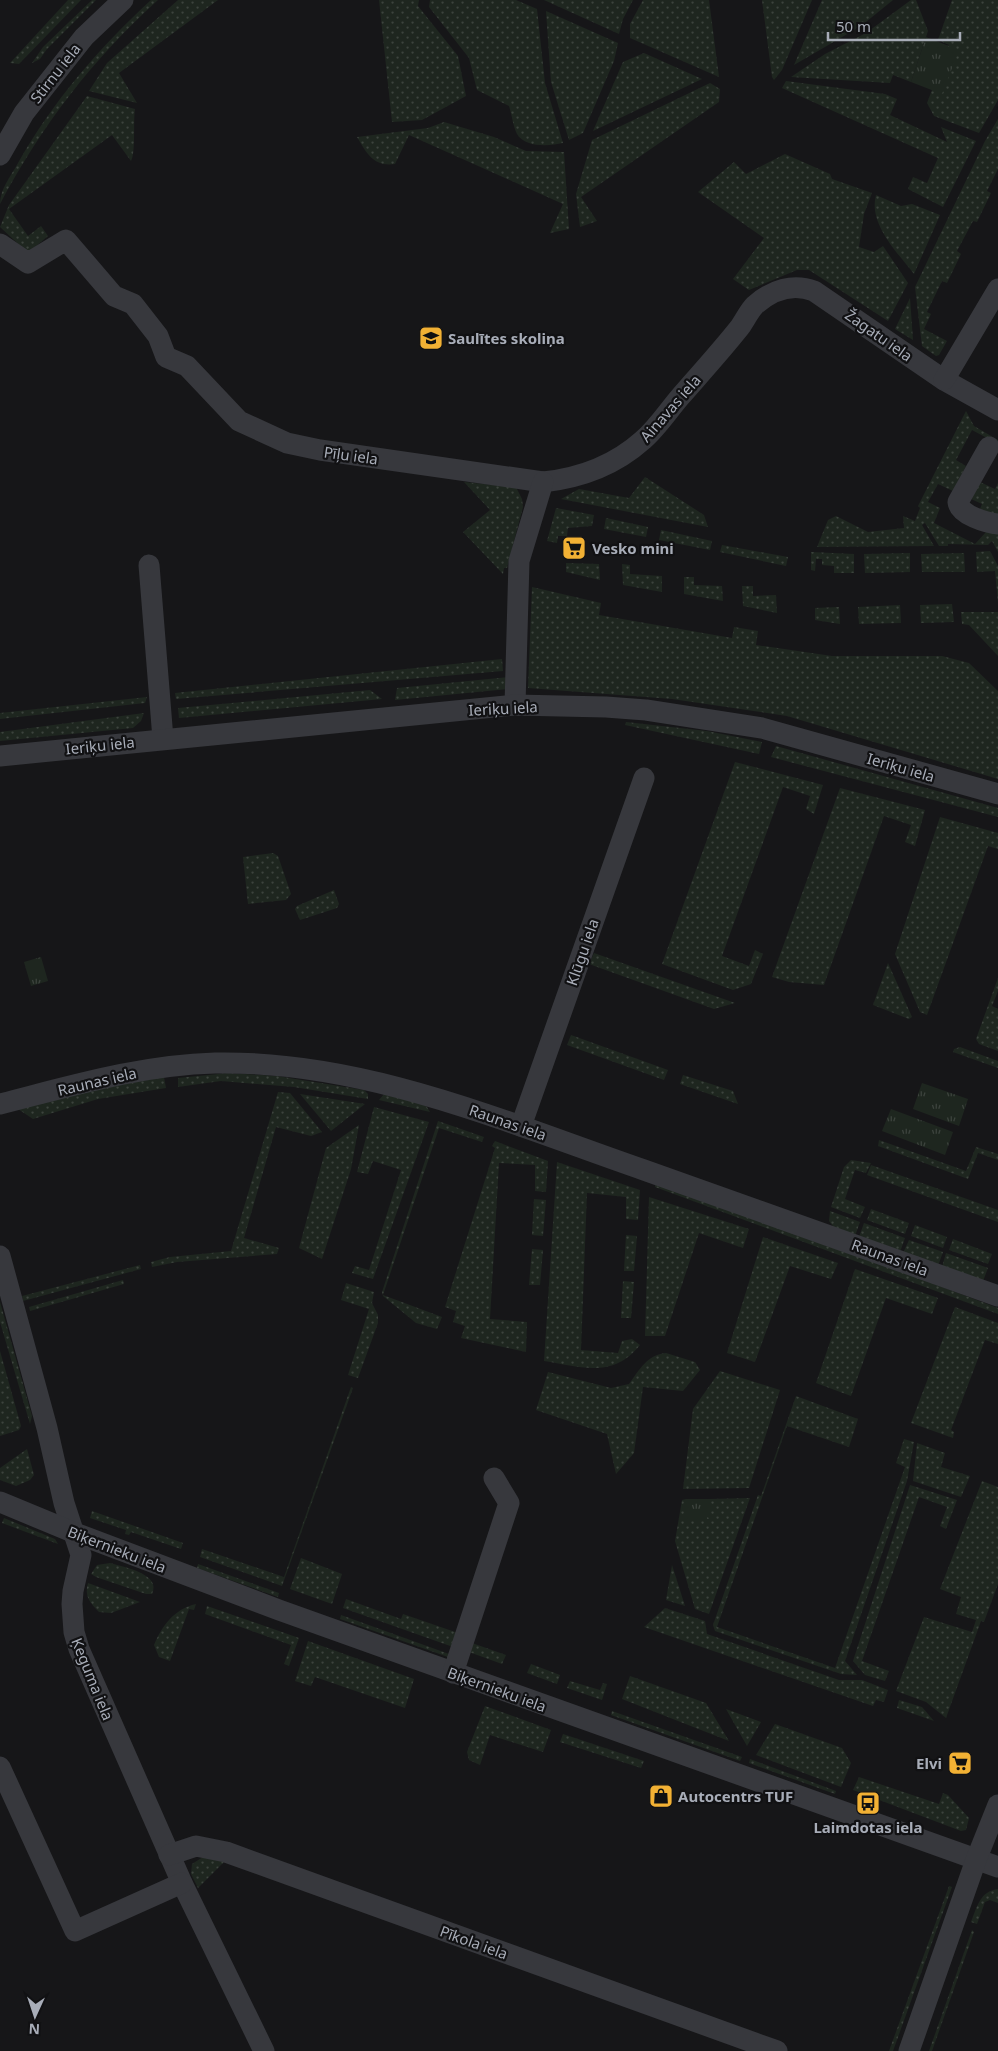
<svg xmlns="http://www.w3.org/2000/svg" width="998" height="2051" font-family="'Noto Sans',sans-serif">
	<defs>
		<pattern id="grass-dots" width="8" height="8" patternUnits="userSpaceOnUse" patternTransform="scale(1.25)"><rect width="8" height="8" fill="#1e261f"/><path d="M2 2h.1M6 6h.1" fill="none" stroke="#3c433d" stroke-width="1.8" stroke-linecap="round"/></pattern>
		<pattern id="park-tufts" width="24" height="20" patternUnits="userSpaceOnUse" patternTransform="scale(1.25)"><rect width="24" height="20" fill="#1e261f"/><path d="M3 7l-1-3M5 7V3M7 7l1-3M15 17l-1-3M17 17v-4M19 17l1-3" fill="none" stroke="#3c433d"/></pattern>
	</defs>
	<rect width="100%" height="100%" fill="#161618"/>
	<!-- grass -->
	<g fill="url(#grass-dots)">
		<path d="M68,0H81L19,64L10,63Z"/>
		<path d="M92,0H96L47,49L40,59L32,63L43,47Z"/>
		<path d="M151,0H158C92,60 42,125 0,204C0,189 11,176 18,163C53,101 99,48 151,0Z"/>
		<path d="M178,0H218L119,73L137,103L89,91L107,63Z"/>
		<path d="M379,0H419L418,6L458,56L466,96L422,120L392,122Z"/>
		<path d="M430,0H516L537,9L545,83L563,143C550,146 525,148 517,134C513,126 512,115 509,106L477,90L469,58L429,7Z"/>
		<path d="M544,0H633L623,19L619,34Z"/>
		<path d="M643,0H709L719,77L630,38V24Z"/>
		<path d="M762,0H812L782,70L774,80L772,77Z"/>
		<path d="M822,0H893L861,26L794,65Z"/>
		<path d="M911,0H916L928,31L911,82L893,75L890,83L791,77L825,54L866,33Z"/>
		<path d="M952,0H998V100L979,133L934,116L927,103L949,45L938,40Z"/>
		<path d="M546,11L618,43L614,61L583,133L569,140L551,82Z"/>
		<path d="M644,53L702,79L593,131L623,62Z"/>
		<path d="M786,81L885,94L897,99L890,115L947,142L941,127L976,141L943,207L908,189L913,177L927,183L938,158L782,88Z"/>
		<path d="M710,83L720,89L719,102L581,197L597,221L580,227L576,194L592,140Z"/>
		<path d="M87,96L135,109C133,122 136,153 131,161L112,135L9,209L28,236L41,226L48,236L28,253L0,227L9,205Z"/>
		<path d="M998,119V169L987,191L991,193L977,222L973,221L957,251L961,254L947,283L942,281L927,312L931,314L924,329L947,341L939,355L936,356L922,346L915,287L985,141Z"/>
		<path d="M444,122L494,137L526,151L564,152L569,229L550,233L563,204L409,135L395,164C374,167 367,154 357,137L428,128Z"/>
		<path d="M785,154L830,174L832,179L872,193L864,214L859,247L874,252L883,246L908,283L888,321L809,270H797L749,290L733,279L764,238L698,192L734,162L746,174Z"/>
		<path d="M876,195L901,206L912,204L940,215L914,274C898,253 868,224 876,195Z"/>
		<path d="M910,298L913,340L895,329Z"/>
		<path d="M966,411L974,426L998,440V444L972,430L956,460L966,466L953,491L938,484L928,502L940,508L934,523L975,544L986,532L998,531V552L992,541L988,545L948,544V546H939L925,523L922,525L934,546L817,547L828,520L836,516L868,532L904,528L903,516L915,521L920,508L918,506Z"/>
		<path d="M645,477L704,515L708,527L561,499L579,489L629,498Z"/>
		<path d="M464,482L516,487L522,499L523,507L507,568H504L503,574L463,532L490,510Z"/>
		<path d="M980,482L995,489L998,483V517L980,509L982,504L971,499Z"/>
		<path d="M556,508L594,515L592,526L568,528L567,536H558L557,543L547,541Z"/>
		<path d="M606,518L648,527L646,537L604,529Z"/>
		<path d="M661,530L712,541L710,550L659,540Z"/>
		<path d="M722,545L788,557L786,566L720,552Z"/>
		<path d="M990,551L998,566V603L995,571L977,572L976,552Z"/>
		<path d="M811,552L854,554V573H834V566L822,565V559H816L815,571L811,570Z"/>
		<path d="M910,553V572L865,573L864,554Z"/>
		<path d="M964,553L965,572H922L921,554Z"/>
		<path d="M566,563L599,564L600,580L566,572Z"/>
		<path d="M622,564L630,565V574L662,576V592L623,585Z"/>
		<path d="M684,577H694V585L722,586L723,601L684,594Z"/>
		<path d="M742,586H753V596L776,595L777,613L743,606Z"/>
		<path d="M532,587L601,603L599,615L732,638L734,627L758,631L756,645L832,656H942L969,663L998,691V779L787,716L672,699L528,688Z"/>
		<path d="M952,604L954,622L921,623L920,605Z"/>
		<path d="M900,605L901,623L859,624L858,607Z"/>
		<path d="M839,607L840,624L815,620V608Z"/>
		<path d="M961,612H998V656L969,625L962,624Z"/>
		<path d="M502,659L503,671L176,699L175,693Z"/>
		<path d="M509,677L508,689L395,700L397,688Z"/>
		<path d="M370,690L382,699L179,718L178,708Z"/>
		<path d="M147,697L145,703L0,719V713Z"/>
		<path d="M144,713L141,721L133,728L0,741V732Z"/>
		<path d="M626,722L707,731L762,742L759,754L625,725Z"/>
		<path d="M776,746L998,808V817L771,757Z"/>
		<path d="M735,762L823,785L814,814L806,809L810,796L783,787L722,956L749,966L755,950L763,954L751,984L733,990L662,964Z"/>
		<path d="M840,788L925,810L915,846L905,842L911,825L884,816L824,985L789,982L772,977Z"/>
		<path d="M940,817L998,833V849L988,846L927,1015L920,1012L895,954Z"/>
		<path d="M273,853L278,856L291,894L286,900L248,904L243,857Z"/>
		<path d="M334,890L339,904L337,908L300,920L295,909L297,906Z"/>
		<path d="M594,953L735,1003L714,1009L589,964Z"/>
		<path d="M888,963L912,1017L909,1019L873,1005Z"/>
		<path d="M998,978V991L992,1006L998,1009V1051L979,1044L976,1039Z"/>
		<path d="M571,1035L668,1070L664,1080L567,1045Z"/>
		<path d="M960,1047L998,1061V1068L953,1052L954,1049Z"/>
		<path d="M228,1073L277,1076L364,1090L368,1094V1099L294,1087L221,1081L178,1087V1078Z"/>
		<path d="M683,1075L733,1091L738,1104L680,1084Z"/>
		<path d="M164,1077L166,1088L98,1099L33,1119L18,1109L103,1088Z"/>
		<path d="M278,1092L290,1093L322,1132L311,1136L276,1127L244,1238L279,1248L277,1254L177,1262L152,1267L151,1262L170,1257L231,1251Z"/>
		<path d="M300,1094L365,1104L331,1131Z"/>
		<path d="M384,1094L425,1104L430,1112L379,1100Z"/>
		<path d="M374,1107L429,1122L373,1279L352,1273L355,1266L369,1270L401,1170L373,1161L368,1174L357,1172Z"/>
		<path d="M438,1121L484,1137L482,1142L439,1128L383,1295L442,1317L437,1329L416,1323L383,1296L382,1292Z"/>
		<path d="M359,1125L351,1169L322,1259L299,1248L326,1148Z"/>
		<path d="M879,1140L966,1171L976,1147L998,1154V1160L978,1153L968,1179L878,1146Z"/>
		<path d="M495,1141L548,1161L546,1192L535,1191V1165L499,1163L490,1319L527,1322L526,1352L461,1338L465,1326L453,1322L456,1311L445,1307L495,1148L492,1146Z"/>
		<path d="M851,1160L871,1163L866,1173L855,1170L845,1199L865,1207L860,1218L831,1207L844,1167Z"/>
		<path d="M557,1162L640,1190L638,1220L626,1219V1197L587,1193L581,1350L618,1353L622,1341L632,1339L640,1345C613,1379 581,1367 544,1361Z"/>
		<path d="M871,1165L998,1210V1222L867,1175Z"/>
		<path d="M655,1179L998,1308V1314L655,1187Z"/>
		<path d="M649,1197L749,1229L743,1248L699,1233L665,1336H645Z"/>
		<path d="M534,1199L546,1200L543,1236L532,1235Z"/>
		<path d="M871,1209L909,1223L905,1234L867,1220Z"/>
		<path d="M830,1211L860,1222L855,1236L835,1229L829,1221Z"/>
		<path d="M864,1223L905,1238L900,1252L859,1237Z"/>
		<path d="M915,1225L947,1237L943,1248L911,1236Z"/>
		<path d="M626,1235L637,1236L634,1271H624Z"/>
		<path d="M763,1237L838,1263L831,1279L790,1266L755,1362L727,1353Z"/>
		<path d="M953,1239L992,1254L988,1264L949,1250Z"/>
		<path d="M909,1240L943,1252L938,1266L903,1253Z"/>
		<path d="M532,1249L543,1250L540,1285H529Z"/>
		<path d="M946,1253L988,1268L983,1281L942,1267Z"/>
		<path d="M140,1265L141,1269L23,1301L22,1296Z"/>
		<path d="M855,1269L938,1298L932,1314L886,1298L851,1396L816,1383Z"/>
		<path d="M123,1280L124,1284L30,1311L29,1307Z"/>
		<path d="M623,1281L634,1282L631,1318H621Z"/>
		<path d="M346,1283L374,1292L372,1303L378,1315V1323L358,1378L348,1375L369,1309L341,1300Z"/>
		<path d="M0,1302L32,1416L30,1424L0,1322Z"/>
		<path d="M955,1307L998,1323V1344L985,1340L951,1430L954,1432L953,1438L911,1423Z"/>
		<path d="M0,1351L21,1426L19,1430L0,1436Z"/>
		<path d="M666,1353L695,1362L700,1370L683,1391L643,1387L634,1453L616,1474L607,1434L536,1410L548,1372L611,1388L629,1384C640,1369 647,1355 666,1353Z"/>
		<path d="M720,1371L780,1390L749,1488L683,1489L693,1409Z"/>
		<path d="M351,1387L353,1388L282,1586L200,1557L202,1549L284,1577Z"/>
		<path d="M796,1396L858,1419L849,1447L787,1426L717,1627L835,1668L905,1467L896,1463L904,1439L914,1442L907,1481L845,1661L857,1675L841,1674L715,1631L713,1625L758,1495L761,1496Z"/>
		<path d="M917,1443L945,1453L941,1467L970,1476L961,1497L913,1481Z"/>
		<path d="M27,1449L34,1475L30,1480L16,1486L0,1480V1468Z"/>
		<path d="M982,1481L998,1487V1584L984,1622L981,1621L946,1718L926,1702L896,1691L924,1617L972,1632L976,1620L956,1614L961,1597L940,1589Z"/>
		<path d="M910,1485L957,1500L946,1529L940,1526L947,1507L919,1497L862,1661L889,1671L885,1681L865,1675L853,1661Z"/>
		<path d="M750,1498L709,1614L695,1609L675,1541L682,1500L686,1499V1519H710V1499Z"/>
		<path d="M92,1511L183,1543L181,1549L131,1532L129,1535L125,1534L126,1530L90,1518Z"/>
		<path d="M4,1518L55,1539L58,1544L2,1523Z"/>
		<path d="M301,1558L342,1574L332,1604L290,1589Z"/>
		<path d="M110,1563C124,1567 162,1574 152,1594H146L96,1577L91,1574L97,1565Z"/>
		<path d="M198,1564L279,1593L278,1597L197,1568Z"/>
		<path d="M672,1565L685,1606L666,1600Z"/>
		<path d="M88,1583L140,1602L111,1613L99,1612C90,1603 84,1596 88,1583Z"/>
		<path d="M346,1599L401,1619L403,1614L458,1633L453,1647L343,1608Z"/>
		<path d="M196,1604L194,1610L189,1609L170,1661L159,1657L154,1645C162,1626 174,1609 196,1604Z"/>
		<path d="M207,1606L299,1638L289,1666L284,1664L291,1645L205,1614Z"/>
		<path d="M665,1608L705,1621L707,1634L839,1680H862L888,1690L884,1702L876,1700L873,1706L644,1627Z"/>
		<path d="M341,1615L449,1654L448,1657L340,1619Z"/>
		<path d="M308,1641L414,1679L405,1708L315,1677L311,1686L295,1681Z"/>
		<path d="M472,1643L506,1655L502,1664L469,1652Z"/>
		<path d="M531,1664L560,1675L557,1684L527,1673Z"/>
		<path d="M630,1676L706,1703L729,1741L622,1699Z"/>
		<path d="M570,1681L600,1690L603,1683L607,1684L602,1700L567,1688Z"/>
		<path d="M899,1700L922,1707L934,1721L897,1708Z"/>
		<path d="M485,1706L551,1730L543,1752L490,1735L480,1765L469,1760L467,1752Z"/>
		<path d="M726,1709L761,1722L747,1746Z"/>
		<path d="M612,1711L742,1757L740,1761L611,1715Z"/>
		<path d="M775,1724L842,1748L851,1763L841,1787L756,1755Z"/>
		<path d="M563,1734L644,1761L641,1768L560,1742Z"/>
		<path d="M750,1759L836,1791L835,1794L749,1763Z"/>
		<path d="M859,1777L939,1804L943,1793L948,1795L969,1818L966,1830L961,1831L853,1790Z"/>
		<path d="M206,1855L224,1862L198,1888L191,1874L192,1864Z"/>
		<path d="M949,1886L952,1887L893,2051H889Z"/>
		<path d="M998,1889V1903L990,1900L985,1902L977,1924L971,1922C977,1907 980,1891 998,1889Z"/>
		<path d="M972,1930L974,1932L932,2051H929Z"/>
	</g>
	<!-- park -->
	<g fill="url(#park-tufts)">
		<path d="M926,37L959,50L942,94L911,82Z"/>
		<path d="M41,957L48,981L31,986L24,962Z"/>
		<path d="M922,1083L968,1099L959,1126L913,1109Z"/>
		<path d="M891,1109L953,1132L945,1155L882,1131Z"/>
		<rect x="686" y="1499" width="24" height="20"/>
	</g>
	<g fill="none" stroke-linecap="round" stroke-linejoin="round">
		<!-- minor -->
		<g stroke="#37383d" stroke-width="21">
			<path d="M0,155L24,113L84,37L123,0"/>
			<path d="M0,244L28,263L66,240L114,296L133,304L158,336L166,357L187,366L239,421L287,443L320,450L543,482C581,478 614,466 643,440C657,428 668,411 680,397C700,374 721,351 740,327C745,320 749,311 755,305C772,290 793,283 814,291L944,380L998,410"/>
			<path d="M944,380L998,289"/>
			<path d="M989,447L958,502C959,515 987,523 998,524"/>
			<path d="M149,565L163,739"/>
			<path d="M515,705L519,561L543,482"/>
			<path d="M0,756L515,705L606,707L646,710L762,728L998,794"/>
			<path d="M0,1104C71,1086 141,1065 215,1063C364,1060 505,1122 644,1170C762,1211 880,1255 998,1296"/>
			<path d="M521,1126L644,778"/>
			<path d="M0,1256L47,1428L64,1503L81,1555L73,1591L72,1604L74,1632L79,1649L182,1883L264,2051"/>
			<path d="M0,1502L75,1533L279,1610L998,1867"/>
			<path d="M453,1673L509,1503L494,1478"/>
			<path d="M0,1767L75,1931L182,1883"/>
			<path d="M169,1855L196,1846L226,1852L777,2051"/>
			<path d="M909,2051L976,1860L998,1805"/>
		</g>
	</g>
	<!-- icons -->
	<defs>
		<g id="school-square" transform="scale(1.25)"><rect x="-9" y="-9" width="18" height="18" rx="4" fill="#f2b134" stroke="#111113"/><path d="M0-5L7-2L0 1L-7-2ZM-4 1L0 2.5L4 1V4Q0 6-4 4Z" fill="#111"/></g>
		<g id="supermarket-square" transform="scale(1.25)"><rect x="-9" y="-9" width="18" height="18" rx="4" fill="#f2b134" stroke="#111113"/><path d="M-6-5.5h2.5l.6 2H6L4.5 2H-2.5L-4.4-4H-6ZM-1.5 3.2a1.3 1.3 0 1 0 .1 0ZM3 3.2a1.3 1.3 0 1 0 .1 0Z" fill="#111"/></g>
		<g id="shop-square" transform="scale(1.25)"><rect x="-9" y="-9" width="18" height="18" rx="4" fill="#f2b134" stroke="#111113"/><path d="M-5-2.5h2.3a2.7 3.5 0 0 1 5.4 0H5L5.5 6h-11ZM-1.5-2.5h3a1.5 2.3 0 0 0-3 0Z" fill="#111"/></g>
		<g id="bus-square" transform="scale(1.25)"><rect x="-9" y="-9" width="18" height="18" rx="4" fill="#f2b134" stroke="#111113"/><path d="M-5-6H5V4H4V6H2V4H-2V6H-4V4H-5ZM-3.5-4V0h7V-4ZM-3.5 1.2v1.5H-2V1.2ZM2 1.2v1.5H3.5V1.2Z" fill="#111"/></g>
	</defs>
	<g fill-rule="evenodd">
		<use href="#school-square" x="431" y="338"/>
		<use href="#supermarket-square" x="574" y="548"/>
		<use href="#supermarket-square" x="960" y="1763"/>
		<use href="#shop-square" x="661" y="1796"/>
		<use href="#bus-square" x="868" y="1803"/>
	</g>
	<g text-anchor="middle" dominant-baseline="central" stroke-width="4.5" stroke-linejoin="round" paint-order="stroke">
		<!-- street labels -->
		<g font-size="15" fill="#a8adb8" stroke="#111113">
			<text transform="translate(55 73) rotate(-52)">Stirnu iela</text>
			<text transform="translate(879 335) rotate(35)">Žagatu iela</text>
			<text transform="translate(670 408) rotate(-49)">Ainavas iela</text>
			<text transform="translate(351 455) rotate(8)">Pīļu iela</text>
			<text transform="translate(503 708) rotate(-3)">Ieriķu iela</text>
			<text transform="translate(100 745) rotate(-6)">Ieriķu iela</text>
			<text transform="translate(901 767) rotate(16)">Ieriķu iela</text>
			<text transform="translate(582 952) rotate(-71)">Klūgu iela</text>
			<text transform="translate(97 1081) rotate(-13)">Raunas iela</text>
			<text transform="translate(508 1122) rotate(19)">Raunas iela</text>
			<text transform="translate(890 1257) rotate(20)">Raunas iela</text>
			<text transform="translate(117 1549) rotate(21)">Biķernieku iela</text>
			<text transform="translate(93 1679) rotate(68)">Ķeguma iela</text>
			<text transform="translate(497 1689) rotate(20)">Biķernieku iela</text>
			<text transform="translate(474 1942) rotate(20)">Pīkola iela</text>
		</g>
		<!-- poi labels -->
		<g font-size="15" font-weight="bold" fill="#a8adb8" stroke="#111113" text-anchor="start">
			<text x="448" y="338">Saulītes skoliņa</text>
			<text x="592" y="548">Vesko mini</text>
			<text x="942" y="1763" text-anchor="end">Elvi</text>
			<text x="678" y="1796">Autocentrs TUF</text>
			<text x="868" y="1827" text-anchor="middle">Laimdotas iela</text>
		</g>
	</g>
	<!-- north arrow -->
	<g transform="translate(35 2016) rotate(183)" stroke="#111113" stroke-width="4" paint-order="stroke">
	<path d="M0-4L9 19L0 12L-9 19Z" fill="#a8adb8"/>
	<text y="-8" font-size="14" font-weight="bold" text-anchor="middle" fill="#a8adb8">N</text>
	</g>
	<!-- scale -->
	<path d="M828 32v8h132v-8" fill="none" stroke="#a8adb8" stroke-width="2.5"/>
	<text x="836" y="32" font-size="15" fill="#a8adb8" stroke="#111113" stroke-width="4" paint-order="stroke">50 m</text>
</svg>
